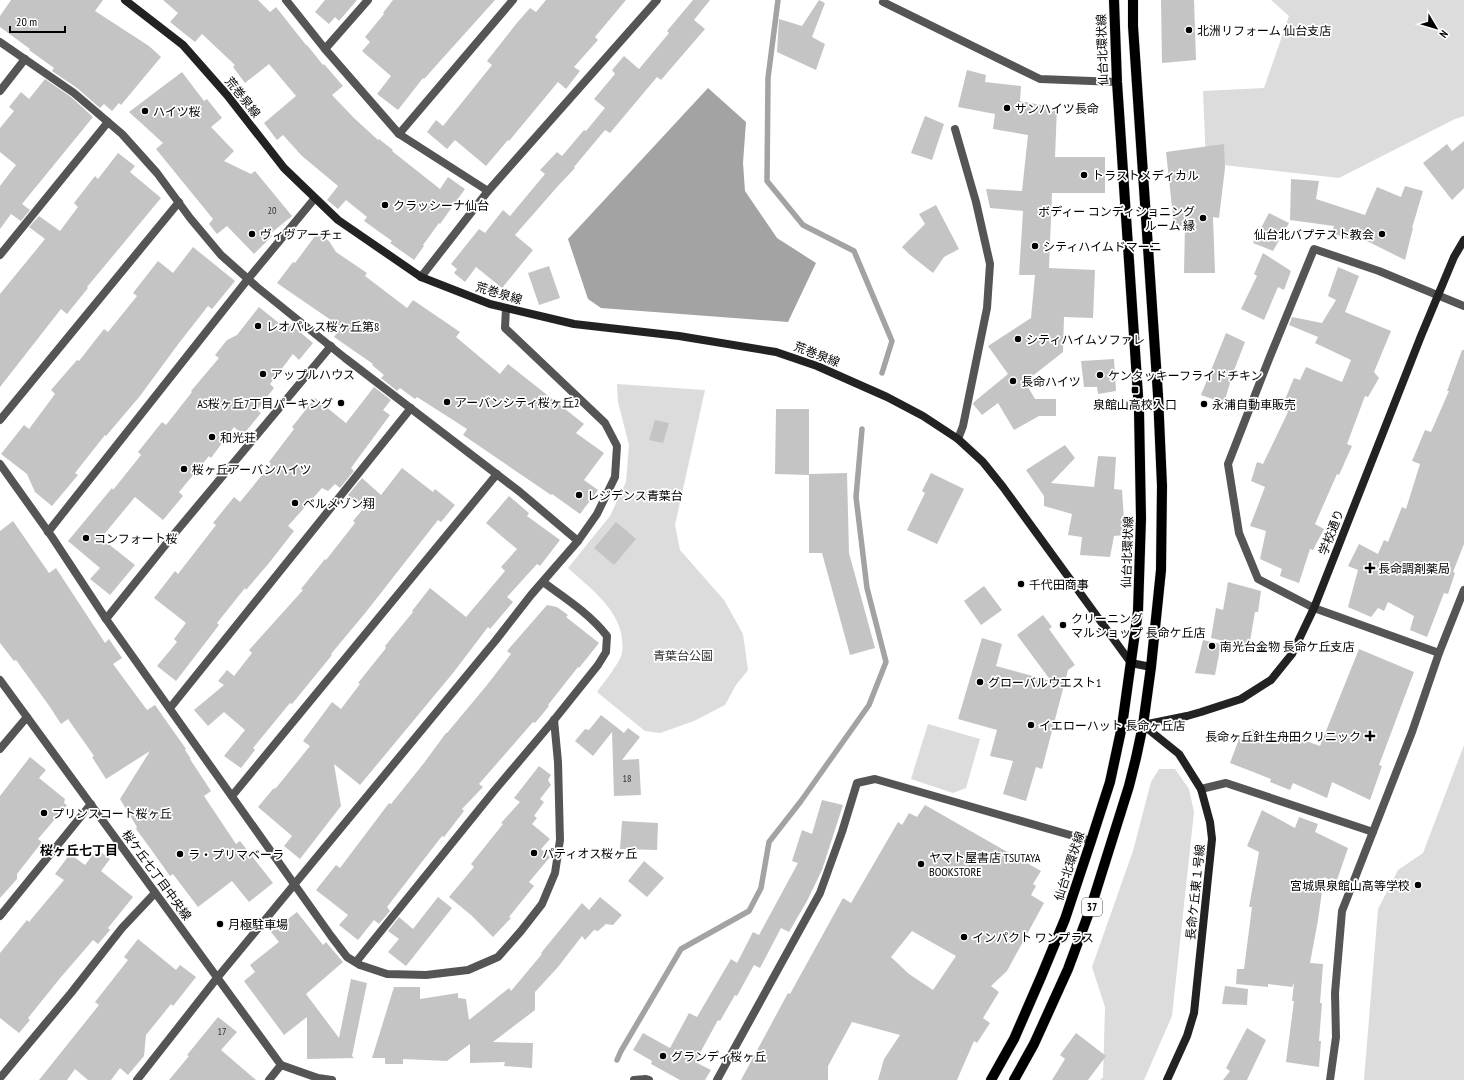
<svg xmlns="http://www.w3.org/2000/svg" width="1464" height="1080" font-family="'PT Sans Narrow','Noto Sans JP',sans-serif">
	<rect width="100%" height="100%" fill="#fff"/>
	<!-- green -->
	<g fill="#dcdcdc">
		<path d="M1271,0H1464V116L1455,119L1339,178L1206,163L1203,91L1264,88L1289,16Z"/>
		<path d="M617,384L705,390L675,525L680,550L724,600L743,634L748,670L736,685L725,705L694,721L660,733L645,731L597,692C603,684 621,661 622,653C627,614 593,591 568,568L610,516L626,482L629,445L618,402Z"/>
		<path d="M928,724L980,739L966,788L953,793L911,779Z"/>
		<path d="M1464,745V1080H1364L1378,909L1398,870L1423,853Z"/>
		<path d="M1159,769H1175L1189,789L1194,812L1172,1016L1144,1080H1100L1103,1077L1105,1007L1092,967L1133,851L1151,782Z"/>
	</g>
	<!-- water -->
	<path fill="#a3a3a3" d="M708,88L746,122L743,163L745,191L777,238L816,263L788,322L601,308L588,299L568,239Z"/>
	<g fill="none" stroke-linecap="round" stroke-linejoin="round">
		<!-- stream -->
		<g stroke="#a3a3a3" stroke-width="5.5">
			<path d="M778,0L768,78L767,181L803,225L854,251L892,341L882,373"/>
			<path d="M617,1060L621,1051L681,949L749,911L761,888L769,842L801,801L869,705L886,662L867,588L856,497L862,429"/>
		</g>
	</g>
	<!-- building -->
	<g fill="#c4c4c4" fill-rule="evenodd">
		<path d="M11,0H103L95,11L149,46L161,57L121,105L119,103L112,111L104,104L100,108L77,88L52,71L54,68L29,50L30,49L0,27V16Z"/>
		<path d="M163,0H258L270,12L276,7L306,45H307L323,65L324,64L343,86L332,95L354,118L378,140L379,139L393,150L392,151L440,189L448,177L465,189L440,224L439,223L423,245L424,246L414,260L390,243L392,241L364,221L367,217L346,200L338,209L327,200L338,186L302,156L283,135L277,140L264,123L296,96L269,64L245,83L233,67L235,65L202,34L195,42L170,22L178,13Z"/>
		<path d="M325,0H357L339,21L335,17L329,24L315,12Z"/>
		<path d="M393,0H495L424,79L423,78L398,110L377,94L391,76L362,51L370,42L365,37L384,14L383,13Z"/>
		<path d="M546,0H626L595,37L598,40L574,67L580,71L566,89L558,82L509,141L508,140L486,166L455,140L447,149L427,132L436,120L443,126L492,65L487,61L516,24L530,8L536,12Z"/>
		<path d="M693,0H710L694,20L705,29L661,80L657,77L610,133L605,130L574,167L575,168L558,186L515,235L533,250L502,288L476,267L465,282L454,273L457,269L451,264L479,229L485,233L503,210L510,216L545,174L540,170L557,152L562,156L584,130L586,131L605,108L594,99L615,74L612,70L624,56L639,69L669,33L667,31Z"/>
		<path d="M819,0L825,3L812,37L825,44L816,70L777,52L779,19L802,26Z"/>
		<path d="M1161,0H1194L1196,60L1162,63Z"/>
		<path d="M967,70L986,75L985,82L1021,86L1020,101L1057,108L1055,157H1105V193H1052L1049,268L1095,270L1093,318L1064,317L1063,352L1025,382L1035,399H1056V416H1039L1014,430L998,403L982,415L973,404L974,402L1008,374L988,346L1031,318L1035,275H1019L1023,211L990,208L986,189L1022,191L1028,135L993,129L995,114L958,107Z"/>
		<path d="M182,72L204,101L207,99L222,118L211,127L234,151L224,161L251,174L255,171L292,216L270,234L272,236L254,254L227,226L217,234L209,224L213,219L156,149L163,143L129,112Z"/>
		<path d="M45,79L71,97L93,117L22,204L30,210L21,221L11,214L0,229V186L16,165L0,152V128L14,111L9,107L21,92L29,99Z"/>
		<path d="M925,116L944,124L932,160L911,153Z"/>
		<path d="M1464,141V188L1452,200L1423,163L1447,144L1452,151Z"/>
		<path d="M1224,144L1225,168L1219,218L1213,217L1215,273H1184L1185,226H1174L1166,152Z"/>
		<path d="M118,153L135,166L130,172L161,198L87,287L88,288L67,314L61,309L0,387V294L45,239L29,227L39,216L60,231L78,207L74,203L95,176L98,179Z"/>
		<path d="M1291,179L1319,181L1316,199L1365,215L1377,187L1401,197L1405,186L1423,191L1412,228H1413L1405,260L1357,236L1354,241L1332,233L1334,226L1290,220Z"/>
		<path d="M936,205L959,249L944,257L933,273L909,254L902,247L925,224L919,214Z"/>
		<path d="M1269,213L1289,223L1273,251L1253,243Z"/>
		<path d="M318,232L329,241L336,252L367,273L365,276L407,308L413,300L460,332L456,337L500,374L508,364L584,424L576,433L604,453L584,480L598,490L580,514L552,494L551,495L463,435L467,429L417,397L415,399L400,388L397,391L381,378L384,375L372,365L373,364L334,337L341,327L277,283L293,262L295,263Z"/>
		<path d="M193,247L235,281L212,309L208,306L179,343L140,396L106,436L105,435L75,473L78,475L52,506L35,492L27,474L1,454L24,425L29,429L55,394L51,390L77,360L79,361L104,329L108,332L137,296L133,293L158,261L173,273Z"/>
		<path d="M1263,253L1291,271L1284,290L1278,287L1264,320L1241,309L1257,276L1254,274Z"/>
		<path d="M549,266L560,298L539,305L528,273Z"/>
		<path d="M1338,267L1359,276L1345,312L1391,331L1374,372L1379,378L1368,397L1365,396L1347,444L1352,446L1339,475L1337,474L1315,524L1324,529L1313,550L1310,549L1299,583L1280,576L1282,569L1260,559L1266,531L1250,526L1265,487L1251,481L1257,462L1263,464L1288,412L1281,409L1294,378L1300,380L1306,367L1342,382L1351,360L1315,343L1318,337L1289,325L1292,317L1322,323L1336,300L1328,296Z"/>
		<path d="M259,307L284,327L288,322L313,343L299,360L293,354L270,384L274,388L257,410L261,413L243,435L234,427L211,458L209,456L179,492L183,496L163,520L135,497L101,538L135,565L110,595L90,579L100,568L68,541L112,488L113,490L141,455L138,452L162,422L166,425L192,392L191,391L219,358L215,355L227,340L237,335Z"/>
		<path d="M1226,333L1245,342L1233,373L1224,403L1201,395Z"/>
		<path d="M1462,350H1464V544L1453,572L1455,573L1448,594L1444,593L1427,637L1410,630L1414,616L1388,602L1384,611L1378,608L1371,617L1348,607L1358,570L1348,566L1359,544L1378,554L1384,540L1388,542L1402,507L1406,509L1420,464L1412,461L1425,430L1431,432L1449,391H1447Z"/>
		<path d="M1114,359L1116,391L1098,394L1097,387H1084L1081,361Z"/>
		<path d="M374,387L391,400L383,410L390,415L351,468L354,471L340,488L335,484L328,491L322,488L288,526L294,531L269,563L246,590L245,588L217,623L219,625L176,681L157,666L177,642L174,639L186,623L154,598L175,571L178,574L216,525L213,523L234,497L240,502L271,464L269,462L294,429L292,427L315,398L346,423Z"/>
		<path d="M776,409H809V475L775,474Z"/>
		<path d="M655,420L669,423L663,443L649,440Z"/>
		<path d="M1065,445L1075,458L1051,483L1094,487L1098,456L1116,457L1114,489L1122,490L1125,535L1114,536L1110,557L1080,555L1082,537L1068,535L1072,514L1044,506V496L1026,470Z"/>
		<path d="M402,468L433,492L435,489L455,505L441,522L438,520L366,612L331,654L332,655L292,704L290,703L253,748L255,750L241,768L224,756L245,730L224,712L208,726L194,710L224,685L218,681L227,670L234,676L252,653L249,650L303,590L301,589L325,559L326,560L355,523L353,521L363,509L348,495L362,478L381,495Z"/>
		<path d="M847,473L849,553L875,648L850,655L822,553H809V474Z"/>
		<path d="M931,473L964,489L937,544L907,530L925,493L922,491Z"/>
		<path d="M509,496L529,513L527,516L560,540L540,566L537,564L507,597L513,602L490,629L488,627L453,673L360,785L334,764L341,806L300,859L284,846L292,836L258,807L273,789L276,788L310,746L303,741L332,702L341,709L360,684L358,683L386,648L385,646L413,612L412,611L430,588L466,617L505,571L501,567L517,549L486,523Z"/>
		<path d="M13,521L49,573L56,568L105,643L109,639L122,658L113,664L147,710L155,705L186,749L185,750L191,759H190L211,791L204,796L236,844L240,841L273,883L249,902L232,881L198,907L173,874L170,876L150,848L136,829L137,827L120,799L150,751L106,779L92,757L94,756L68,719L61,724L50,707L16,660L14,661L0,643V531Z"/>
		<path d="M616,522L636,539L614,565L594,548Z"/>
		<path d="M1228,582L1261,591L1258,612H1255L1249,647L1211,638L1216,608L1223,610Z"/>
		<path d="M984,586L1002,610L981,625L964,601Z"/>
		<path d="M547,605L557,607L568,615L566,617L599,643L579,668L578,667L548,705L549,706L535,723L533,722L479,784L483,787L462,809L464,811L444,837L442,836L387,907L390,911L379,924L374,920L358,940L339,925L348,915L316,890L336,865L340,868L389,803L391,804L424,763L446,733H447L487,685L511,654L507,651Z"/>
		<path d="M1043,615L1052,627L1049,629L1075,665L1068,670L1042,769L1036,767L1026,801L1003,794L1013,761L990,756L997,730L958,719L982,638L1002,644L996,666L1051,681L1017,635Z"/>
		<path d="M1203,640L1221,644L1215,675L1195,673Z"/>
		<path d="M1359,649L1414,672L1379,765L1382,766L1370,800L1332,782L1327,798L1293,783L1290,790L1270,782L1271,779L1230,763L1239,739H1246L1252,729L1286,743L1290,735L1320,746Z"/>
		<path d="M601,715L624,733L628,728L640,737L622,760L639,759L641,795L614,796L612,732L593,756L575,741L585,729L589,730Z"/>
		<path d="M30,757L46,770L39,778L65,799L64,803L67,805L38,839L42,842L17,874V879L0,898V796Z"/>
		<path d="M539,766L551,775L548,780L551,785L540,799L544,802L534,816L537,818L532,824L550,839L541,849L550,857L529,882L534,886L509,917L511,918L493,937L471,915L449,897L474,867L471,864L503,824L501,823L520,802L514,798Z"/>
		<path d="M822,800L843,805L822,870L807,901L789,932L781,928L760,968L754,965L737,996L735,995L720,1021L718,1020L695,1062L711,1070L705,1080H680L651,1064L652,1061L633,1050L643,1033L670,1048L689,1013L697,1017L731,959L737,963L753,932L759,935L798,863L792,861L802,830L812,834Z"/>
		<path d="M925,805L1041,871L1033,884L1036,886L1031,895L1044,903L1007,971L991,986L999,992L983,1018L990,1023L977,1043L974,1041L957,1080H878L884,1059L900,1035L852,1022L828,1066V1080H741L788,993L790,994L843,898L851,903L898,822L902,825L909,813L917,817ZM912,931L956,956L933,990L909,974L891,957Z"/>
		<path d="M1262,810L1295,828L1299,817L1318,824L1315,832L1348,848L1336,883L1324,877L1318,920L1310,963L1323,964L1320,1003H1322L1319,1041H1321L1319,1067L1286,1062L1294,1001H1292L1294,983L1292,987L1268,984V987L1236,984L1237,969H1244L1252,907H1249L1259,852L1247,846Z"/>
		<path d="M622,821L658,823L657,850L620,849Z"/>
		<path d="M97,849L110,859L101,871L133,897L108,928L110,930L98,944L93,940L61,977L28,1018L30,1020L19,1033L0,1018V953L27,920L29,922L64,880L55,874L70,854L85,865Z"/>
		<path d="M644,861L664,878L647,897L628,881Z"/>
		<path d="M438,897L452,908L406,966L388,952L399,939L388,931L399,917L413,929Z"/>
		<path d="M600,897L622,915L613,925L606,924L598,931L594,930L585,940L582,936L558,967L535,992V1010L493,1042L533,1043L532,1068L504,1066L505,1062L470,1063V1044L447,1061L403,1059V1064H385V1058H372L394,987H420V999L458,993V998L466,999L469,1020L509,988L511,991L542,954L541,953L582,903L589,910Z"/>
		<path d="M297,912L323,945L326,942L343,962L306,994L339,1038L351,979L367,983L352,1056L354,1058L307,1059V1017L284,1035L244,981L255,972L250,965L279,942L271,932Z"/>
		<path d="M138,939L176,970L180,965L196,977L173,1006L171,1004L146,1035L144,1056L128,1075L120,1068L111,1080H88L75,1069L67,1080H39L99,1005L95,1002L128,960L124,957Z"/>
		<path d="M1225,986L1248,989L1247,1005L1222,1004Z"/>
		<path d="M218,1017L237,1032L221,1050L256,1080H169L189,1056L187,1055Z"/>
		<path d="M1247,1028L1266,1040L1247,1080H1223L1230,1071L1226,1068Z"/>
		<path d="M1076,1033L1106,1056L1088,1080H1052L1065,1059L1060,1055Z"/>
	</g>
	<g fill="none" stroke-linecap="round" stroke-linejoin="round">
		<!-- primary casing -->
		<g stroke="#dbdbdb" stroke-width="11">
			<g id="primary">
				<path d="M991,1080L1014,1039L1041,977L1065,919L1091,841L1110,782L1122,726L1138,611L1141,518L1139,410L1117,82L1114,0"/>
				<path d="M1014,1080L1034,1044L1068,969L1091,907L1129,786L1136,758L1143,725L1151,667L1161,570L1162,486L1158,395L1133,26V0"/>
			</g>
		</g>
		<!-- street -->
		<g stroke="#555" stroke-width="8">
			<path d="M286,0L325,49"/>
			<path d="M368,0L325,49L399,134L488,191"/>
			<path d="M883,2L1040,79L1117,82"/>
			<path d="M0,42L74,93L122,134L157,173L190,218L221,255L257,287L345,358L520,492L578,541"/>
			<path d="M0,91L25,59"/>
			<path d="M955,129L976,202L990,264L987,308L963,426L958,439"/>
			<path d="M399,134L513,0"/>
			<path d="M0,255L108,122"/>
			<path d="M421,277L488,191L657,0"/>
			<path d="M0,420L179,202"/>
			<path d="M0,464L52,537L106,619L331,936L347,957L360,965L387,974L426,975L468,970L498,957L521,931L542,904L555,873L560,840L558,762L554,720"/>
			<path d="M48,532L248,279L315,198"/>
			<path d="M106,619L175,533L331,346"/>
			<path d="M1439,653L1314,608L1258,579L1239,533L1228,464L1269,359L1314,249L1379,271L1464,306"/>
			<path d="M0,680L281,1065"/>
			<path d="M170,708L411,408"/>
			<path d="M0,749L27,717"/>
			<path d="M1201,789L1226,783L1373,832"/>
			<path d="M232,796L497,474"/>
			<path d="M0,916L91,804"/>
			<path d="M356,962L494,791L554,720L598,665L606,652L607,636C590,614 565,598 543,582"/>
			<path d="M281,1065L318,1078L332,1080"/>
			<path d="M0,1078L71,993L122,928L155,893"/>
			<path d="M137,1080L217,978L496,640L531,595L578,541L597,514L615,477L617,446L605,423L505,328L506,308"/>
			<path d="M269,1080L281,1065"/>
			<path d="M634,1080L646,1079L649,1080"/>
			<path d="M717,1080L820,893L842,832L857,783L875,779L1091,841"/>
			<path d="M1330,1080L1336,1037L1335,993L1342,911L1412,732L1439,653L1464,590"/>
		</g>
		<!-- secondary -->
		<g stroke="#222" stroke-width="8">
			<path d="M125,0L183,45L227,95L284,168L338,220L421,277L490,304L574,324L679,336L776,352L817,366L887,397L923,416L958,439L983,462L1003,487L1131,663L1151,667"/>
			<path d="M1143,725L1179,754L1201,789L1210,822L1212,839L1194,1013L1187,1036L1167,1080"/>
			<path d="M1122,726L1143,725L1187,716L1201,712L1241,699L1271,680L1292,654L1314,608L1421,336L1454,257L1464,240"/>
		</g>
		<!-- primary -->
		<use href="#primary" stroke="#000" stroke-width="10"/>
	</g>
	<!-- markers -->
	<g fill="#000" stroke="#fff" stroke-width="1.5">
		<circle cx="1189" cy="30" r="4"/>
		<circle cx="1007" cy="108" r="4"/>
		<circle cx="145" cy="111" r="4"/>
		<circle cx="1084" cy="175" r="4"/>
		<circle cx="385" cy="205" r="4"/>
		<circle cx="1203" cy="218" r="4"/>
		<circle cx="252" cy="234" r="4"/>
		<circle cx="1382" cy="234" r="4"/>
		<circle cx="1035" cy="246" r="4"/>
		<circle cx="258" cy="326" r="4"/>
		<circle cx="1018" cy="339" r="4"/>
		<circle cx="263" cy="374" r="4"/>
		<circle cx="1100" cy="375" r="4"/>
		<circle cx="1013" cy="381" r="4"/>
		<rect x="1131" y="386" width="8" height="8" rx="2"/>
		<circle cx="447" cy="402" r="4"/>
		<circle cx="341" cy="403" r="4"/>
		<circle cx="1204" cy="404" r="4"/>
		<circle cx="212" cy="437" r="4"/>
		<circle cx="184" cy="469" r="4"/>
		<circle cx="579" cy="495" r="4"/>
		<circle cx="295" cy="503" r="4"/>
		<circle cx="86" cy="538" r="4"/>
		<path d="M1368 562h4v4h4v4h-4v4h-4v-4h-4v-4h4z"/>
		<circle cx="1021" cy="584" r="4"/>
		<circle cx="1063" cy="625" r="4"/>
		<circle cx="1212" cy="646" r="4"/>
		<circle cx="980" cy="682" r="4"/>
		<circle cx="1031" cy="725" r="4"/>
		<path d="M1368 730h4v4h4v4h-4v4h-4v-4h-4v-4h4z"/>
		<circle cx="44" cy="813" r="4"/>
		<circle cx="534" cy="853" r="4"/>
		<circle cx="180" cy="854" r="4"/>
		<circle cx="921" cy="864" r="4"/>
		<circle cx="1418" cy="885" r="4"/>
		<circle cx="220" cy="924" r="4"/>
		<circle cx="964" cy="937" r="4"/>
		<circle cx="663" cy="1056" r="4"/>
	</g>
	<g text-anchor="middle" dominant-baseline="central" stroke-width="3.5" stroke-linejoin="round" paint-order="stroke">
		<!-- number labels -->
		<g font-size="10" fill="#313131">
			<text x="272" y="210">20</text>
			<text x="627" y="778">18</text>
			<text x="222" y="1031">17</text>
		</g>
		<!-- shield labels -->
		<rect fill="#fff" stroke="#4c4c4c" stroke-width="1" x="1082" y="898" width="20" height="18" rx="3"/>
		<g font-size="11" font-weight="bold" fill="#000">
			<text x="1092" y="907">37</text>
		</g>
		<!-- poi labels -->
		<g font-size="12" fill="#000" stroke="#fff" text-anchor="start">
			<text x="1197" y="30">北洲リフォーム 仙台支店</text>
			<text x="1015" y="108">サンハイツ長命</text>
			<text x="153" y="111">ハイツ桜</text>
			<text x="1092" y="175">トラストメディカル</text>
			<text x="393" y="205">クラッシーナ仙台</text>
			<text x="1195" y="211" text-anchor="end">ボディー コンディショニング<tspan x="1195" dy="14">ルーム 縁</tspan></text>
			<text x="260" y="234">ヴィヴアーチェ</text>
			<text x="1374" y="234" text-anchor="end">仙台北バプテスト教会</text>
			<text x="1043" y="246">シティハイムドマーニ</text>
			<text x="266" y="326">レオパレス桜ヶ丘第8</text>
			<text x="1026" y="339">シティハイムソファレ</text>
			<text x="271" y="374">アップルハウス</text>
			<text x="1108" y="375">ケンタッキーフライドチキン</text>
			<text x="1021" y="381">長命ハイツ</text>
			<text x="455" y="402">アーバンシティ桜ヶ丘2</text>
			<text x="333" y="403" text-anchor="end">AS桜ヶ丘7丁目パーキング</text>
			<text x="1135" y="404" text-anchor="middle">泉館山高校入口</text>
			<text x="1212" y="404">永浦自動車販売</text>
			<text x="220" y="437">和光荘</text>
			<text x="192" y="469">桜ヶ丘アーバンハイツ</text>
			<text x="587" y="495">レジデンス青葉台</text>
			<text x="303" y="503">ベルメゾン翔</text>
			<text x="94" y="538">コンフォート桜</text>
			<text x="1378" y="568">長命調剤薬局</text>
			<text x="1029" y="584">千代田商事</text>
			<text x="1071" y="618">クリーニング<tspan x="1071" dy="14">マルショップ 長命ケ丘店</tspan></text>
			<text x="1220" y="646">南光台金物 長命ケ丘支店</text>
			<text x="988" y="682">グローバルウエスト1</text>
			<text x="1039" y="725">イエローハット 長命ヶ丘店</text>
			<text x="1361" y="736" text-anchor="end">長命ヶ丘針生舟田クリニック</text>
			<text x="52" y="813">プリンスコート桜ヶ丘</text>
			<text x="542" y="853">パティオス桜ヶ丘</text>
			<text x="188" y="854">ラ・プリマベーラ</text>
			<text x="929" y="857">ヤマト屋書店 TSUTAYA<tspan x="929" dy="14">BOOKSTORE</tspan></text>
			<text x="1410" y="885" text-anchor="end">宮城県泉館山高等学校</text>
			<text x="228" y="924">月極駐車場</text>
			<text x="972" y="937">インパクト ワンプラス</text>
			<text x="671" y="1056">グランディ桜ヶ丘</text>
		</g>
		<!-- street labels -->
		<g font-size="12" fill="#000" stroke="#fff">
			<text transform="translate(1102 50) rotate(-92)">仙台北環状線</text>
			<text transform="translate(243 97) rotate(51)">荒巻泉線</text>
			<text transform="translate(499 293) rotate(17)">荒巻泉線</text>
			<text transform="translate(817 354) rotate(21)">荒巻泉線</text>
			<text transform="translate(1331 532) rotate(-69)">学校通り</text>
			<text transform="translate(1127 552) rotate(-88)">仙台北環状線</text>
			<text transform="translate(1069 866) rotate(-72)">仙台北環状線</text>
			<text transform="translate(157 875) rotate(54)">桜ケ丘七丁目中央線</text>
			<text transform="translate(1195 892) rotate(-84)">長命ケ丘東１号線</text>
		</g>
		<!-- park labels -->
		<g font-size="12" fill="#333" stroke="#fff">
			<text x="683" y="655">青葉台公園</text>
		</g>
		<!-- neighbourhood labels -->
		<g font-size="13" font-weight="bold" fill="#000" stroke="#fff">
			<text x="79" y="850">桜ヶ丘七丁目</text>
		</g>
	</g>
	<!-- north arrow -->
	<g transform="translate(1436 28) rotate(128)" stroke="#ffffff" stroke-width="3" paint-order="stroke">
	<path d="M0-3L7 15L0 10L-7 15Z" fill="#000000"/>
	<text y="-6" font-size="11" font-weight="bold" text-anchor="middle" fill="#000000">N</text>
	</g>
	<!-- scale -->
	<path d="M10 26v6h55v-6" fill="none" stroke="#000000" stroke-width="2"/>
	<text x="16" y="26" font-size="12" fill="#000000" stroke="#ffffff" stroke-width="3" paint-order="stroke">20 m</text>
</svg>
